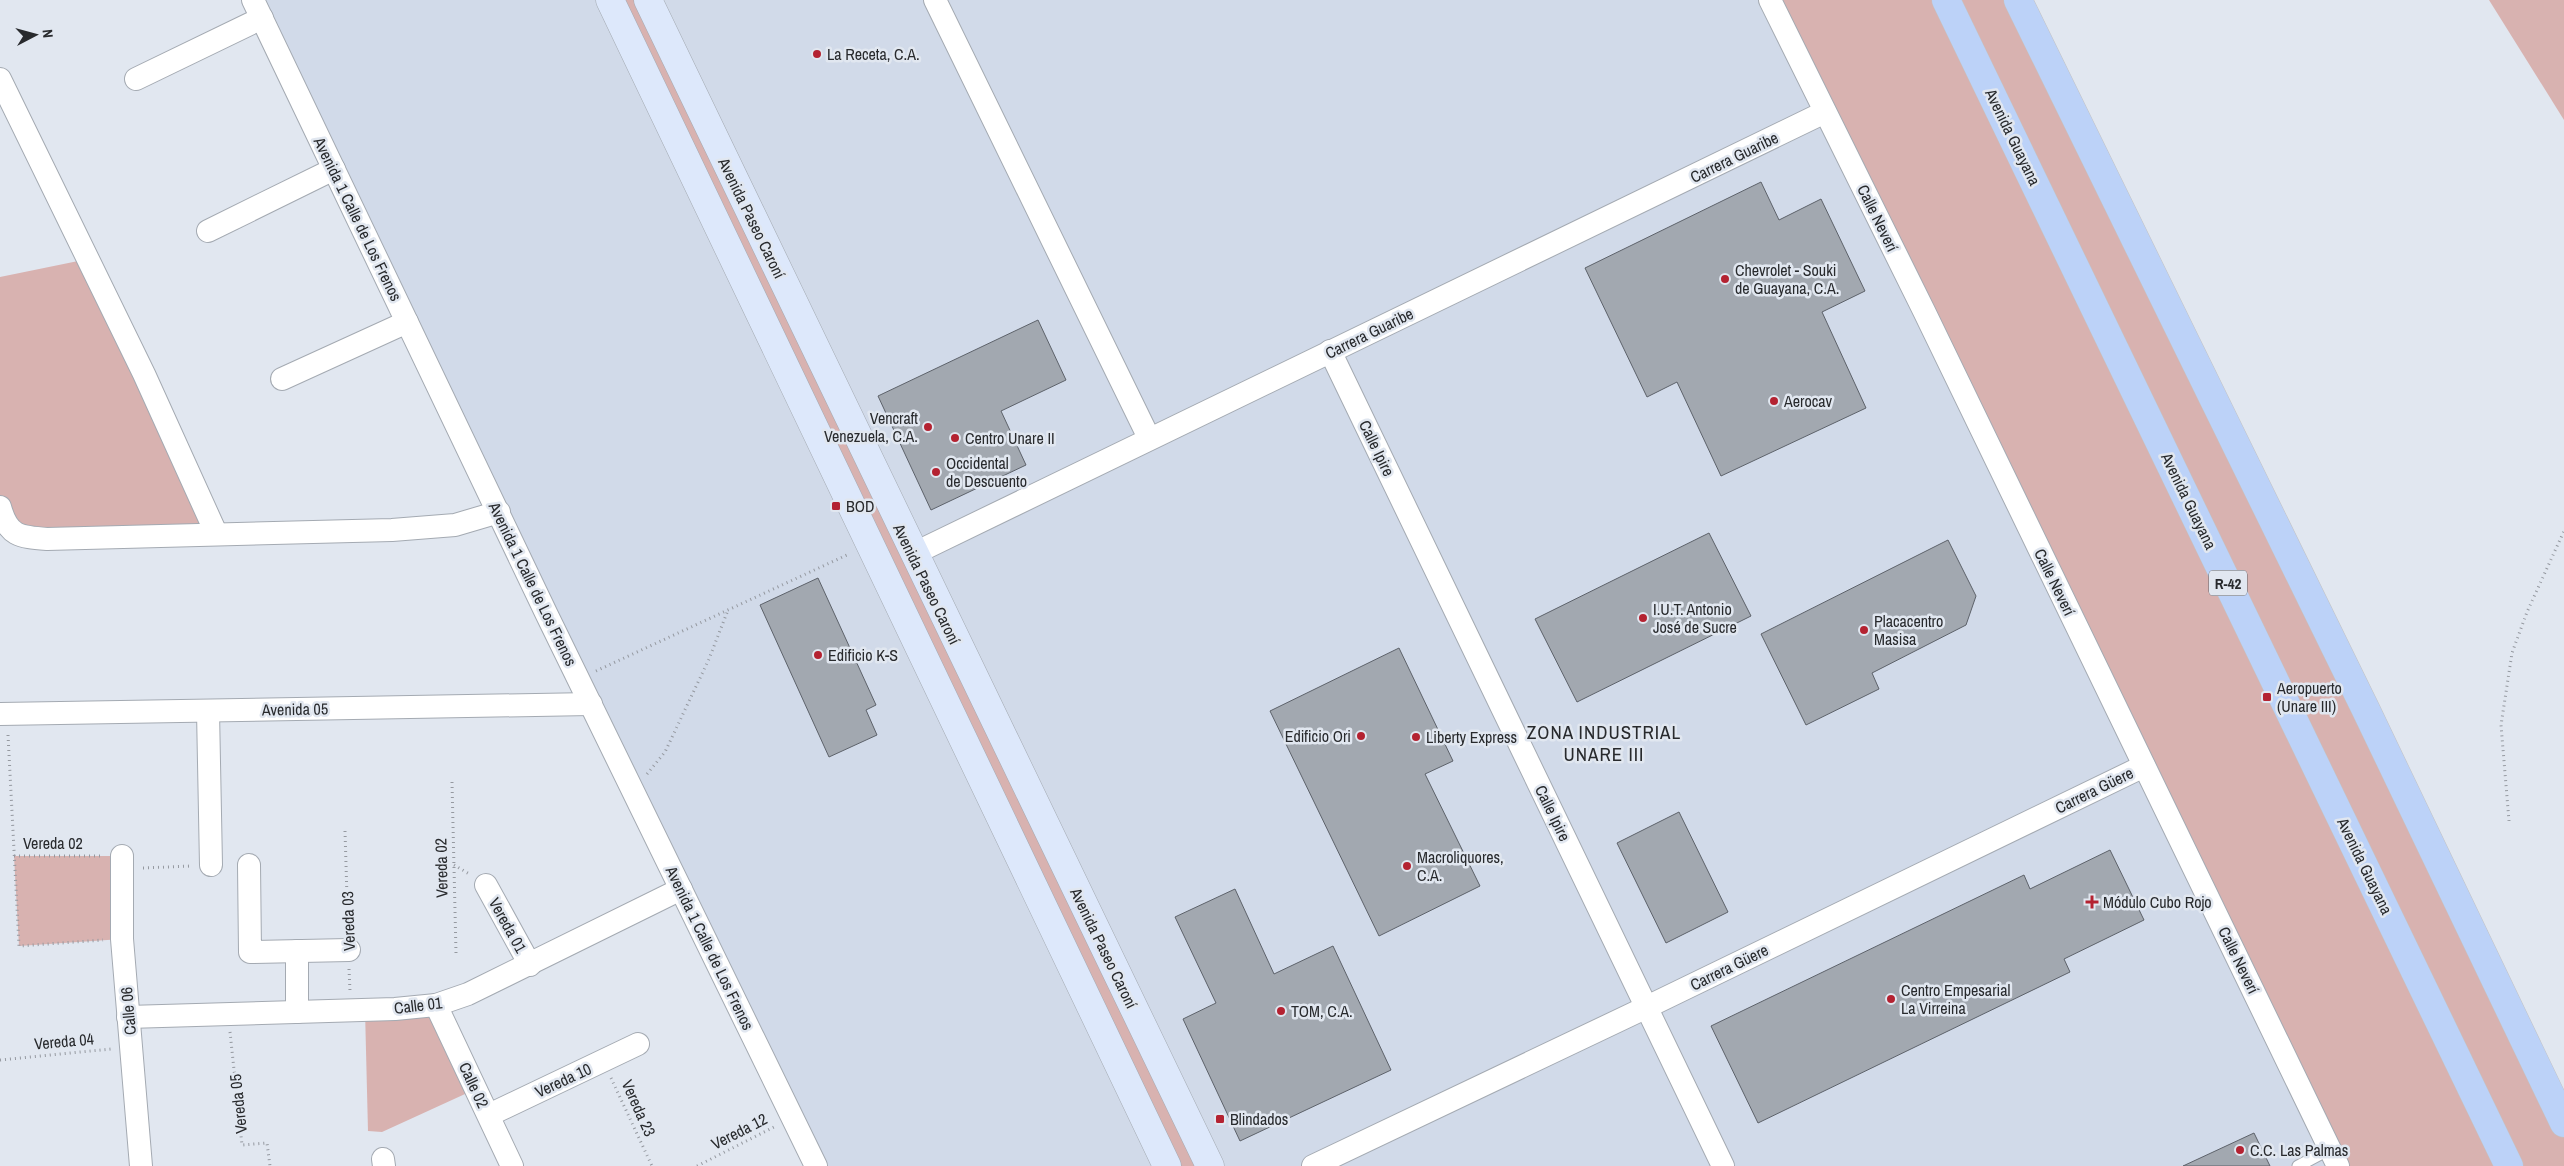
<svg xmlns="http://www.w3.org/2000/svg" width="2564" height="1166" font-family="'Archivo Narrow',sans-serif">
	<rect width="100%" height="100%" fill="#e1e7f0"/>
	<!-- built -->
	<g fill="#d1dae9">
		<path d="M253,0H610L1167,1166H816Z"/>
		<path d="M648,0H1772L2338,1166H1210Z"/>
	</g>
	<!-- green -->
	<g fill="#d8b2b0">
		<path d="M610,0H648L1210,1166H1167Z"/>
		<path d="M1771,0H2018L2564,1123V1166H2338Z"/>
		<path d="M2489,0H2564V120Z"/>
		<path d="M88,259L216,533L27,537L0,507V277Z"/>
		<path d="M14,856H122V939L19,946Z"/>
		<path d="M436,1005L476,1089L382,1132L368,1131L365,1010Z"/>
	</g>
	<!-- building -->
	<g fill="#a2a8b0" stroke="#5d626a">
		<path d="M1761,182L1779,220L1821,199L1865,291L1822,312L1866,408L1721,476L1677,382L1647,397L1585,268Z"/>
		<path d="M1038,320L1066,380L1001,411L1026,465L931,510L878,396Z"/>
		<path d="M1709,533L1751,616L1577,702L1535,619Z"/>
		<path d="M1948,540L1976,596L1966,625L1872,673L1879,689L1806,725L1761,634Z"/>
		<path d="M818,578L876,705L866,710L877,735L829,757L760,605Z"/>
		<path d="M1399,648L1453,761L1425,774L1480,886L1379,936L1270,711Z"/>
		<path d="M1679,812L1728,912L1666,943L1617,843Z"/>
		<path d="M2110,850L2144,920L2064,959L2070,972L1758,1123L1711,1026L2024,875L2030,889Z"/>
		<path d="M1235,889L1274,974L1333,946L1391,1070L1240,1141L1183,1019L1216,1003L1175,917Z"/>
		<path d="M2254,1133L2270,1166H2183Z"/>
	</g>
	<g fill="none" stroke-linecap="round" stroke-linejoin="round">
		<!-- lane casing -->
		<g stroke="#a4aab2" stroke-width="13">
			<path id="lane" d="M2298,1166L2330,1149"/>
		</g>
		<!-- street casing -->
		<g stroke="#a4aab2" stroke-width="24">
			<g id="street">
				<path d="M253,0L547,615L816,1166"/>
				<path d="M935,0L1149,438"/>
				<path d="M1770,0L1924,311L2338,1166"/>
				<path d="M0,79L144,374L216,533"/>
				<path d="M136,79L262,18"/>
				<path d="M208,231L334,169"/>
				<path d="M1330,351L1723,1166"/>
				<path d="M282,379L407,322"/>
				<path d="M0,507C8,536 19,537 47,539L392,530L455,525L499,512"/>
				<path d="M913,554L1825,112"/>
				<path d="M208,711L211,865"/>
				<path d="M0,714L591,704"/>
				<path d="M122,856V939L141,1166"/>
				<path d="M249,865L250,952L349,950"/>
				<path d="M486,885L530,965"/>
				<path d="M436,1005L512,1166"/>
				<path d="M297,1012V951"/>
				<path d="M128,1017L395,1009L436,1005L468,994L681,889"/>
				<path d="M489,1115L638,1044"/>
				<path d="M383,1159L384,1166"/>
				<path d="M1313,1166L1647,1007L2144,766"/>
			</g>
		</g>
		<!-- secondary casing -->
		<g stroke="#a4aab2" stroke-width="29">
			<g id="secondary">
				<path d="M610,0L1167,1166"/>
				<path d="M648,0L1210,1166"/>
			</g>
		</g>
		<!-- primary casing -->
		<g stroke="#c3c3c4" stroke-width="29">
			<g id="primary">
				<path d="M1946,0L2509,1166"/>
				<path d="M2018,0L2366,710L2564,1123"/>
			</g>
		</g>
		<!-- path -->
		<g stroke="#9599a0" stroke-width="3" stroke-dasharray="1 4" stroke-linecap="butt">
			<path d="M596,671L849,554"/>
			<path d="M8,735L19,946L103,940"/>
			<path d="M647,774L665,752L709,659L728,610"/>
			<path d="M452,782L456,953"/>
			<path d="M2509,821L2501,725L2512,653L2527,612L2564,531"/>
			<path d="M345,831L348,931"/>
			<path d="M14,856H101"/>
			<path d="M454,865L471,875"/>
			<path d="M143,868L191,866"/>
			<path d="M349,969L350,991"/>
			<path d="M230,1032L242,1145L267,1143L270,1166"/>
			<path d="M0,1060L111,1049"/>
			<path d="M611,1078L652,1166"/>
			<path d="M697,1166L774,1127"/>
		</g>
		<!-- lane -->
		<use href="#lane" stroke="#fff" stroke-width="11"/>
		<!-- street -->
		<use href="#street" stroke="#fff" stroke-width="22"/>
		<!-- secondary -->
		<use href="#secondary" stroke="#dde8fb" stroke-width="28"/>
		<!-- primary -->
		<use href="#primary" stroke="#bcd2f8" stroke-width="28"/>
	</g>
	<!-- markers -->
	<g fill="#b42231" stroke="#e1e7f0" stroke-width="2">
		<circle cx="817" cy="54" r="5"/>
		<circle cx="1725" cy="279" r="5"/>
		<circle cx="1774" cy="401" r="5"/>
		<circle cx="928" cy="427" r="5"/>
		<circle cx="955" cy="438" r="5"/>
		<circle cx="936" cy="472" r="5"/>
		<rect x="831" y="501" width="10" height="10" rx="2.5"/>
		<circle cx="1643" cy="618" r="5"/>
		<circle cx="1864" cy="630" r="5"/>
		<circle cx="818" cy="655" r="5"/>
		<rect x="2262" y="692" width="10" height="10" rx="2.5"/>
		<circle cx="1361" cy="736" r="5"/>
		<circle cx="1416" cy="737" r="5"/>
		<circle cx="1407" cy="866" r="5"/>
		<path d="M2089.5 894.5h5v5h5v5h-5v5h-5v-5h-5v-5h5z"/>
		<circle cx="1891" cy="999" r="5"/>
		<circle cx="1281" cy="1011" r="5"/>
		<rect x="1215" y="1114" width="10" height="10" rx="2.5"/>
		<circle cx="2240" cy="1150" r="5"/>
	</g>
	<g text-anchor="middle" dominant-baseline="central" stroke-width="5" stroke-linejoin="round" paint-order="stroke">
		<!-- shield labels -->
		<rect fill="#e1e7f0" stroke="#606368" stroke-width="1" x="2209" y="570.5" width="38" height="25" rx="4"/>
		<g font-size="15" font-weight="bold" fill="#282a2d">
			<text x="2228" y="583">R-42</text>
		</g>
		<!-- poi labels -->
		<g font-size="16" fill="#282a2d" stroke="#e1e7f0" text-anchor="start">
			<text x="827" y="54">La Receta, C.A.</text>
			<text x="1735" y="270">Chevrolet - Souki<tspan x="1735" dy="18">de Guayana, C.A.</tspan></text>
			<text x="1784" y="401">Aerocav</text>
			<text x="918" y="418" text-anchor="end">Vencraft<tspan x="918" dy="18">Venezuela, C.A.</tspan></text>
			<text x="965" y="438">Centro Unare II</text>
			<text x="946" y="463">Occidental<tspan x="946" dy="18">de Descuento</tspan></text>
			<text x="846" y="506">BOD</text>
			<text x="1653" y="609">I.U.T. Antonio<tspan x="1653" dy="18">José de Sucre</tspan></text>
			<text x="1874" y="621">Placacentro<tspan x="1874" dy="18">Masisa</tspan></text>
			<text x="828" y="655">Edificio K-S</text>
			<text x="2277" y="688">Aeropuerto<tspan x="2277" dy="18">(Unare III)</tspan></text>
			<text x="1351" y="736" text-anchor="end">Edificio Ori</text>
			<text x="1426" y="737">Liberty Express</text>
			<text x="1417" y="857">Macroliquores,<tspan x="1417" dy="18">C.A.</tspan></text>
			<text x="2103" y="902">Módulo Cubo Rojo</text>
			<text x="1901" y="990">Centro Empesarial<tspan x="1901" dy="18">La Virreina</tspan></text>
			<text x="1291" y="1011">TOM, C.A.</text>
			<text x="1230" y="1119">Blindados</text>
			<text x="2250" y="1150">C.C. Las Palmas</text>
		</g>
		<!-- street labels -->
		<g font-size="16" fill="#282a2d" stroke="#e1e7f0">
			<text transform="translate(2013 137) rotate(64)">Avenida Guayana</text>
			<text transform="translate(1734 157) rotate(-26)">Carrera Guaribe</text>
			<text transform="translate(752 218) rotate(64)">Avenida Paseo Caroní</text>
			<text transform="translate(1878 218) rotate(64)">Calle Neverí</text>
			<text transform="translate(358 219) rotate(64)">Avenida 1 Calle de Los Frenos</text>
			<text transform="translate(1369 333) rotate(-26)">Carrera Guaribe</text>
			<text transform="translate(1377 448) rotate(64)">Calle Ipire</text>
			<text transform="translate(2189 501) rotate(64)">Avenida Guayana</text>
			<text transform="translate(2055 582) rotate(64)">Calle Neverí</text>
			<text transform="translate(533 584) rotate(64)">Avenida 1 Calle de Los Frenos</text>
			<text transform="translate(927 584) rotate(64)">Avenida Paseo Caroní</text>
			<text transform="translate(295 709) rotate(-1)">Avenida 05</text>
			<text transform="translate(2094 790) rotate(-26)">Carrera Güere</text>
			<text transform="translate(1553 813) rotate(64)">Calle Ipire</text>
			<text x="53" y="843">Vereda 02</text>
			<text transform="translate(2365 866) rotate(64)">Avenida Guayana</text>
			<text transform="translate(441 868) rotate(-91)">Vereda 02</text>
			<text transform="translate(348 921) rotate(-92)">Vereda 03</text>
			<text transform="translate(508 925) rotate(61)">Vereda 01</text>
			<text transform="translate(710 948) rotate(64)">Avenida 1 Calle de Los Frenos</text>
			<text transform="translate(1104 948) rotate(64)">Avenida Paseo Caroní</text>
			<text transform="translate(2239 960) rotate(64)">Calle Neverí</text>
			<text transform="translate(1729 967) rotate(-26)">Carrera Güere</text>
			<text transform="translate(418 1005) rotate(-7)">Calle 01</text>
			<text transform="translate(128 1011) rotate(-95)">Calle 06</text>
			<text transform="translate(64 1041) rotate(-5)">Vereda 04</text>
			<text transform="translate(563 1080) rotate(-25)">Vereda 10</text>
			<text transform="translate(474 1085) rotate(65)">Calle 02</text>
			<text transform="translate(238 1104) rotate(-96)">Vereda 05</text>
			<text transform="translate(639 1108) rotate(66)">Vereda 23</text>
			<text transform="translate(739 1131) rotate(-27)">Vereda 12</text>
		</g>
		<!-- quarter labels -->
		<g font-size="19" letter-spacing="1" fill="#282a2d" stroke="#e1e7f0">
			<text x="1604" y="732">ZONA INDUSTRIAL<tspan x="1604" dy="22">UNARE III</tspan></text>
		</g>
	</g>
	<!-- north arrow -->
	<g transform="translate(35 35) rotate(84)" stroke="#e1e7f0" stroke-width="4" paint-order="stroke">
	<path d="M0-4L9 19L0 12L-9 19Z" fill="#282a2d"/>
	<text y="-8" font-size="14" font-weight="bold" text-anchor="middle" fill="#282a2d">N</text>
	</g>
</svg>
